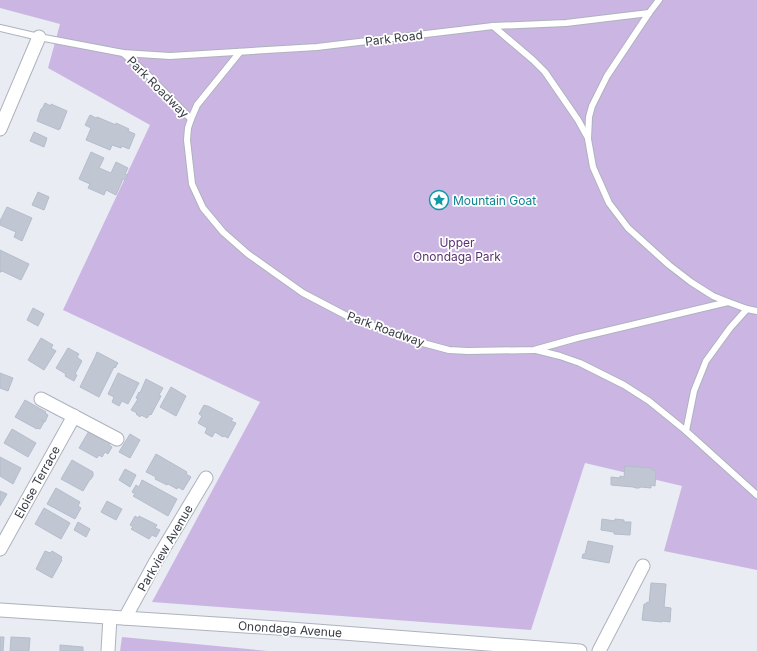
<svg xmlns="http://www.w3.org/2000/svg" width="757" height="651" font-family="Inter,sans-serif">
	<rect width="100%" height="100%" fill="#e9ecf3"/>
	<!-- green -->
	<g fill="#cbb6e3">
		<path d="M0,0H757V570L664,551L682,486L585,463L531,630L152,602L260,402L63,310L150,125L48,68L60,24L0,8Z"/>
		<path d="M122,637L268,651H120Z"/>
	</g>
	<!-- building -->
	<g fill="#c0c7d3" stroke="#b4bdcd">
		<path d="M45,103L51,106V104L67,111L60,129L59,128V130L37,121L41,109H42Z"/>
		<path d="M90,115L96,118L97,117L116,125V123L129,129L128,131L135,134L129,149L122,146L121,148L112,145L110,150L86,140L91,128L85,125Z"/>
		<path d="M34,132L47,138L44,147L30,141Z"/>
		<path d="M91,152L104,158L99,168L111,173L116,162L128,168L125,174L128,175L125,180L123,179L116,195L106,190L104,195L88,188L90,184L79,179Z"/>
		<path d="M38,192L49,197L44,210L32,205Z"/>
		<path d="M7,207L32,218L22,241L14,237L16,232L0,225V221Z"/>
		<path d="M0,250L29,264L21,280L2,271L1,272H0Z"/>
		<path d="M33,308L44,314L38,326L27,320Z"/>
		<path d="M41,338L53,345L51,348L56,351L44,370L28,360Z"/>
		<path d="M68,348L79,354L77,357L82,361L75,374L77,375L74,381L65,376L66,374L56,368Z"/>
		<path d="M97,352L118,363L115,368L114,367L99,397L80,387L95,357Z"/>
		<path d="M0,373L13,378L8,391L0,388Z"/>
		<path d="M118,373L139,383L128,404L122,401L119,406L112,402L114,397L108,394Z"/>
		<path d="M146,379L163,388L159,395L161,396L151,415L150,414L147,418L141,415L140,417L136,414L137,413L131,410L138,399L136,398L139,392L140,393Z"/>
		<path d="M171,387L186,396L176,416L160,407Z"/>
		<path d="M25,400L46,412L45,413L48,415L45,422L41,420L44,422L40,429L37,428V429L15,417Z"/>
		<path d="M204,405L207,406H208L233,419L231,421L236,423L228,438L224,436L223,437L215,432L212,437L205,433L207,428L198,423L202,416L199,414Z"/>
		<path d="M12,429L36,443L28,457L4,443Z"/>
		<path d="M89,431L110,443L109,445L112,447L108,454L105,452L102,457L99,455L97,458L79,448Z"/>
		<path d="M130,434L140,440L130,458L119,452Z"/>
		<path d="M156,454L187,472L186,474L191,477L183,490L178,487L177,489L168,484L167,485L155,479L156,477L146,472Z"/>
		<path d="M0,457L21,468L13,484L0,476Z"/>
		<path d="M72,460L93,472V476L91,479L89,481L83,491L61,479Z"/>
		<path d="M625,466L652,468V470L656,471L655,486L651,485V488L641,487L639,488H636L633,487L611,485V477L620,478V476L624,477Z"/>
		<path d="M125,469L136,475L130,487L119,480Z"/>
		<path d="M142,480L177,499L168,516L133,496L135,494L132,492L136,485L139,487Z"/>
		<path d="M56,488L80,502L78,506L81,508L75,519L47,504Z"/>
		<path d="M0,491L7,494L0,506Z"/>
		<path d="M107,501L122,509L116,520L101,512Z"/>
		<path d="M44,508L70,523L61,539L35,524Z"/>
		<path d="M135,516L138,518L139,516L157,525L155,528L160,530L156,537L152,535L149,539L131,529L133,527L130,525Z"/>
		<path d="M602,519L615,521V519L624,520V522H631L630,535L614,534V532L601,530Z"/>
		<path d="M78,522L90,529L86,537L74,530Z"/>
		<path d="M588,541L613,546L609,563L582,558L583,554H585Z"/>
		<path d="M45,551L50,553L52,551L62,557L61,560H62L52,578L36,569Z"/>
		<path d="M651,583L666,584L664,607L671,608L670,622L662,621V622L642,620L644,604H646L647,602L649,603Z"/>
		<path d="M0,637H4L3,651H0Z"/>
		<path d="M11,637L30,638L29,651H10Z"/>
		<path d="M60,645L83,647V651H60Z"/>
	</g>
	<g fill="none" stroke-linecap="round" stroke-linejoin="round">
		<!-- lane casing -->
		<g stroke="#adb2bd" stroke-width="8">
			<g id="lane">
				<path d="M659,0L649,13L607,76L592,106L589,117L588,139L593,167L609,203L628,228L669,265L691,282L713,296L728,302"/>
				<path d="M493,26L533,60L545,72L578,120L588,138"/>
				<path d="M0,28L39,37L123,53L170,56L317,47L493,26L566,23L649,13"/>
				<path d="M240,52L197,105L191,119L188,128L187,140L192,184L203,208L223,232L248,254L303,293L347,316L408,339L449,350L468,351L534,350L577,338L728,302L747,309L757,311"/>
				<path d="M123,53L148,75L191,119"/>
				<path d="M747,309L730,328L706,361L694,391L686,431L757,495"/>
				<path d="M536,350L560,356L580,363L624,385L649,401L686,431"/>
			</g>
		</g>
		<!-- street casing -->
		<g stroke="#adb2bd" stroke-width="15">
			<g id="street">
				<path d="M0,129L39,37"/>
				<path d="M41,399L117,439"/>
				<path d="M0,549L74,416"/>
				<path d="M0,610L277,628L580,651"/>
				<path d="M125,618L155,563L206,478"/>
				<path d="M108,651L110,617"/>
				<path d="M599,651L643,566"/>
			</g>
		</g>
		<!-- lane -->
		<use href="#lane" stroke="#fff" stroke-width="6"/>
		<!-- street -->
		<use href="#street" stroke="#fff" stroke-width="13"/>
	</g>
	<!-- icons -->
	<defs>
		<g id="sight-ring" transform="scale(1)"><circle r="9.5" fill="#fff" stroke="#0f9aa8" stroke-width="1.5"/><path d="M0-6L1.8-2.2L6-1.7L2.9 1.2L3.7 5.4L0 3.3L-3.7 5.4L-2.9 1.2L-6-1.7L-1.8-2.2Z" fill="#0f9aa8"/></g>
	</defs>
	<g fill-rule="evenodd">
		<use href="#sight-ring" x="439" y="200"/>
	</g>
	<g text-anchor="middle" dominant-baseline="central" stroke-width="3.5" stroke-linejoin="round" paint-order="stroke">
		<!-- street labels -->
		<g font-size="12" fill="#383d46" stroke="#fff">
			<text transform="translate(394 38) rotate(-7)">Park Road</text>
			<text transform="translate(158 87) rotate(45)">Park Roadway</text>
			<text transform="translate(386 329) rotate(20)">Park Roadway</text>
			<text transform="translate(37 482) rotate(-61)">Eloise Terrace</text>
			<text transform="translate(165 548) rotate(-60)">Parkview Avenue</text>
			<text transform="translate(290 629) rotate(4)">Onondaga Avenue</text>
		</g>
		<!-- culture labels -->
		<g font-size="12" fill="#0d838f" stroke="#fff" text-anchor="start">
			<text x="453" y="200">Mountain Goat</text>
		</g>
		<!-- park labels -->
		<g font-size="12" fill="#5a3172" stroke="#fff">
			<text x="457" y="242">Upper<tspan x="457" dy="14">Onondaga Park</tspan></text>
		</g>
	</g>
</svg>
